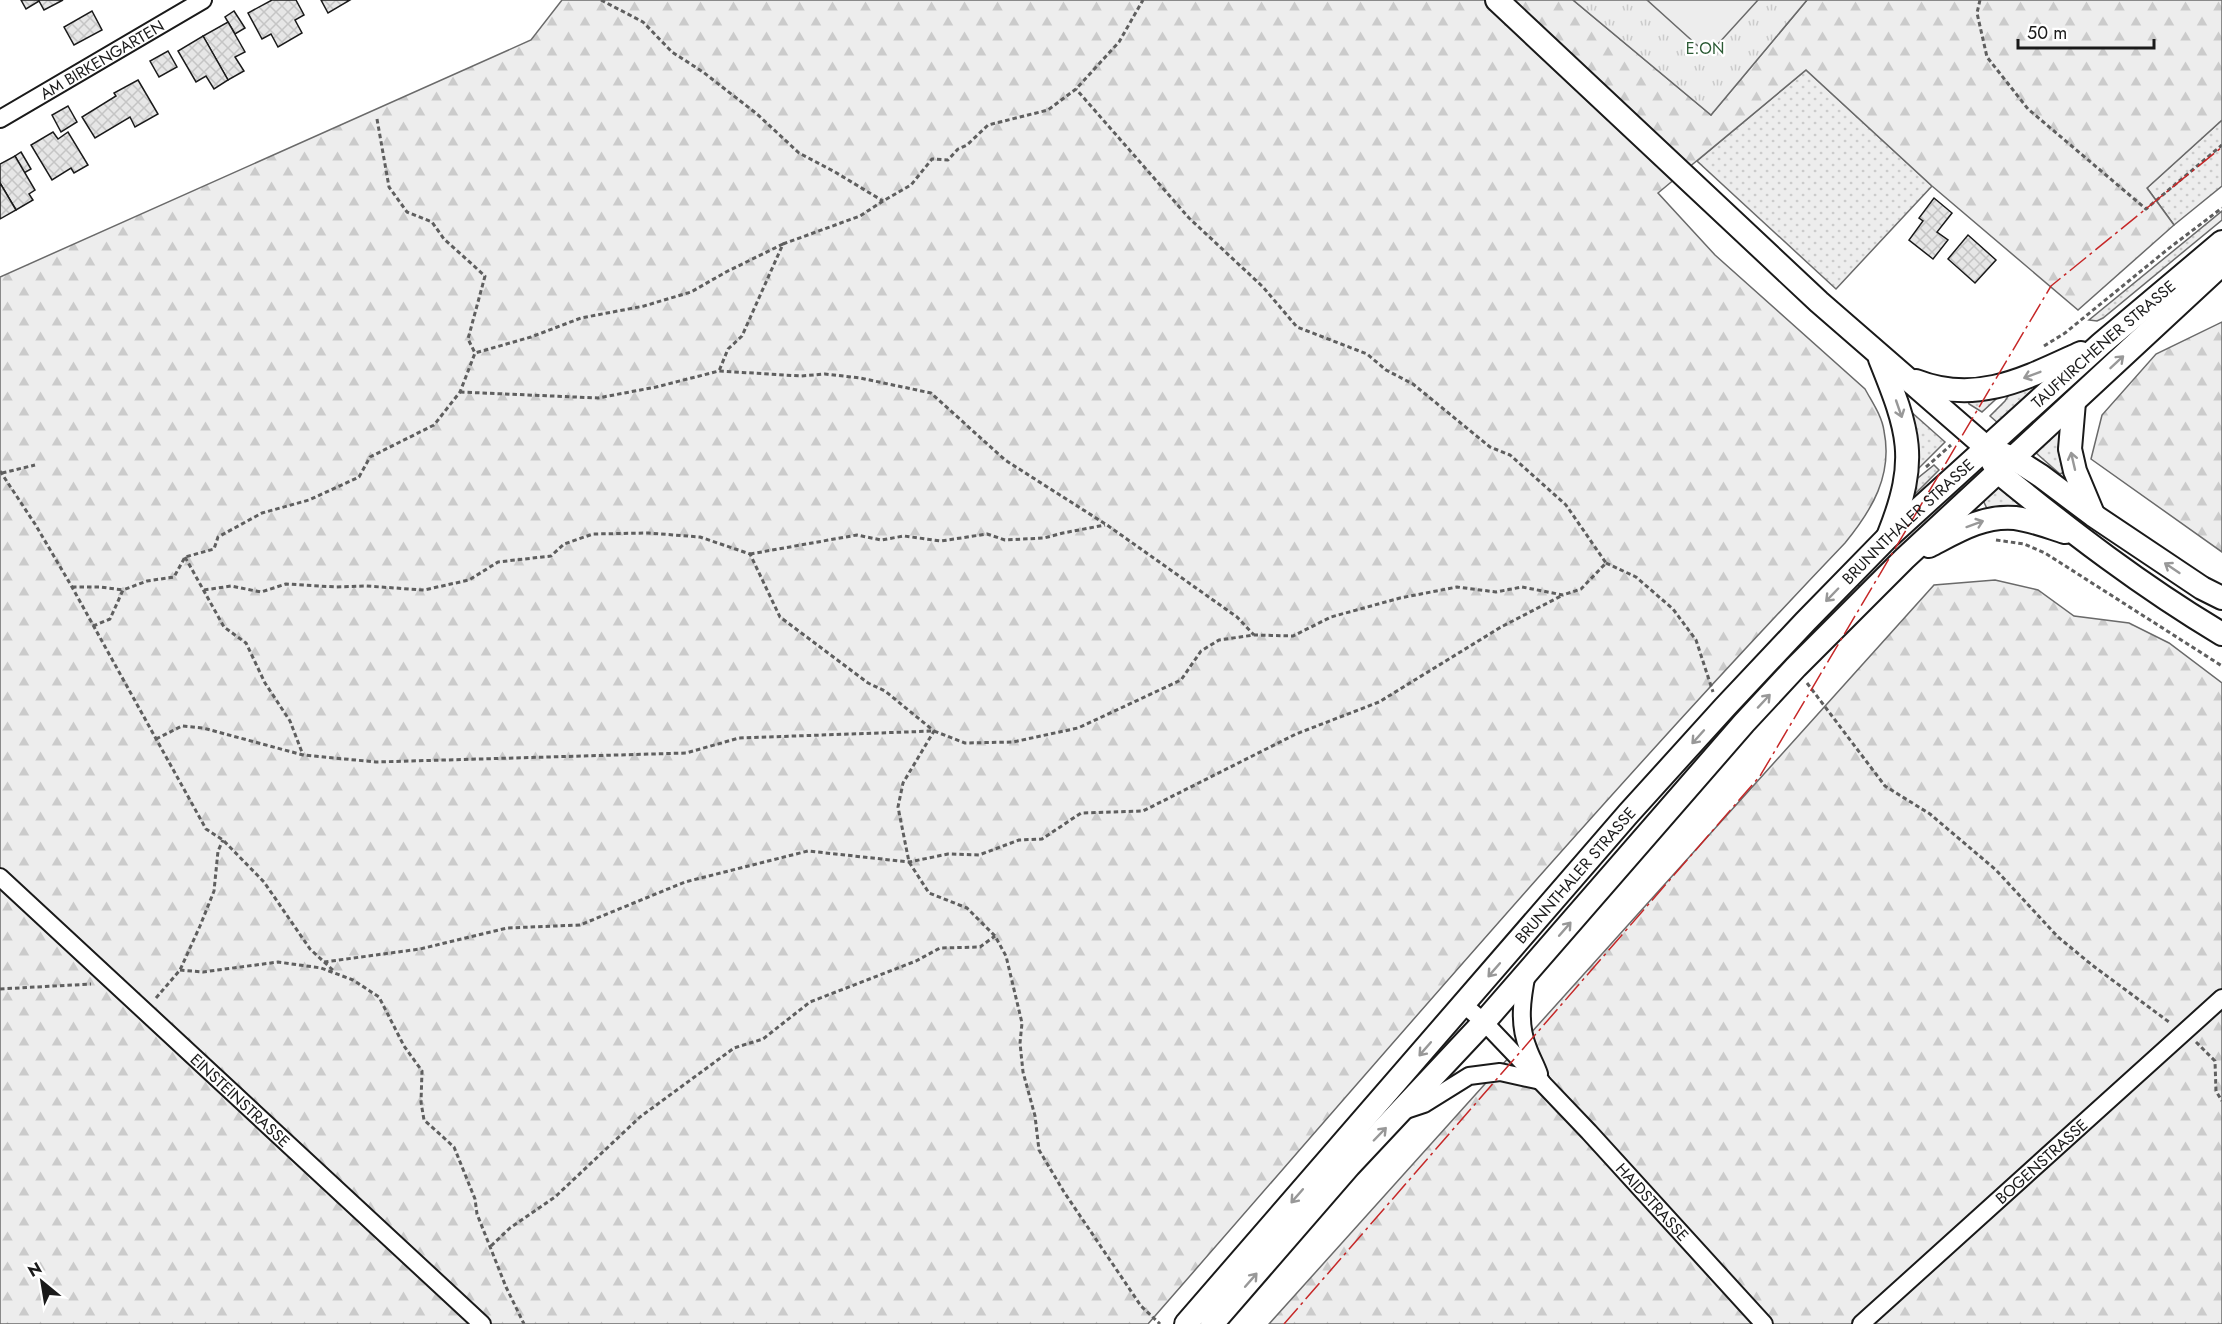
<svg xmlns="http://www.w3.org/2000/svg" width="2222" height="1324" font-family="Jost,sans-serif">
	<defs>
		<pattern id="grass-dots" width="8" height="8" patternUnits="userSpaceOnUse" patternTransform="scale(1.5)"><rect width="8" height="8" fill="#ededed"/><path d="M2 2h.1M6 6h.1" fill="none" stroke="#cbcbcb" stroke-width="1.8" stroke-linecap="round"/></pattern>
		<pattern id="forest-firs" width="22" height="20" patternUnits="userSpaceOnUse" patternTransform="scale(1.5)"><rect width="22" height="20" fill="#ededed"/><path d="M5 1l3.5 6h-7zM16 11l3.5 6h-7z" fill="#cbcbcb"/></pattern>
		<pattern id="park-tufts" width="24" height="20" patternUnits="userSpaceOnUse" patternTransform="scale(1.5)"><rect width="24" height="20" fill="#ededed"/><path d="M3 7l-1-3M5 7V3M7 7l1-3M15 17l-1-3M17 17v-4M19 17l1-3" fill="none" stroke="#cbcbcb"/></pattern>
		<pattern id="building-cross-hatch" width="8" height="8" patternUnits="userSpaceOnUse" patternTransform="scale(1.5)"><rect width="8" height="8" fill="#e6e6e6"/><path d="M0 0l8 8M0 8l8-8" fill="none" stroke="#c5c5c5"/></pattern>
	</defs>
	<rect width="100%" height="100%" fill="#fff"/>
	<!-- grass -->
	<g fill="url(#grass-dots)" stroke="#6a6a6a" stroke-width="1.5">
		<path d="M1806,70L1932,186L1836,289L1697,161Z"/>
		<path d="M2222,120V186L2174,225L2147,188Z"/>
		<path d="M2222,211V220L2103,318L2097,321L2089,320Z"/>
		<path d="M2084,372L2090,373L2022,436L2021,432Z"/>
		<path d="M2040,383L1998,423L1990,416L2005,401L2010,393Z"/>
		<path d="M1997,396L1996,399L1982,412L1969,404L1968,401Z"/>
		<path d="M1909,410L1945,442L1917,470Z"/>
		<path d="M2058,428L2060,431L2058,450L2064,472L2060,474L2035,452Z"/>
		<path d="M1934,465L1939,470L1914,495L1912,492L1913,482Z"/>
		<path d="M1954,484L1960,490L1864,586H1859L1858,584Z"/>
		<path d="M1995,485L2027,511L1989,513L1982,498Z"/>
	</g>
	<!-- forest -->
	<g fill="url(#forest-firs)" stroke="#6a6a6a" stroke-width="1.5">
		<path d="M562,0H1573L1711,115L1807,0H2222V120L2147,188L2174,225L2078,310L1932,186L1806,70L1658,193L1715,255L1865,389C1872,402 1882,416 1884,431C1893,475 1872,510 1845,543C1604,795 1378,1061 1148,1324H0V277L531,40Z"/>
		<path d="M2222,322V552L2091,459L2102,415L2156,354Z"/>
		<path d="M1995,580L2038,590L2074,616L2129,623L2169,643L2222,683V1324H1269L1934,585Z"/>
	</g>
	<!-- park -->
	<path fill="url(#park-tufts)" stroke="#6a6a6a" stroke-width="1.5" d="M1573,0H1807L1711,115Z"/>
	<!-- built -->
	<path fill="#ededed" stroke="#6a6a6a" stroke-width="1.5" d="M1647,0H1758L1708,55Z"/>
	<!-- building -->
	<g fill="url(#building-cross-hatch)" stroke="#1a1a1a" stroke-width="1.5">
		<path d="M21,0H63L44,10L39,1L26,9Z"/>
		<path d="M272,0H296L304,15L295,20L302,33L278,47L271,34L262,39L248,13Z"/>
		<path d="M321,0H350L328,13Z"/>
		<path d="M92,11L102,30L74,45L64,27Z"/>
		<path d="M234,11L245,28L235,34L225,17Z"/>
		<path d="M228,22L245,52L235,57L244,71L228,80L203,36Z"/>
		<path d="M203,36L228,80L214,89L206,76L196,82L178,51Z"/>
		<path d="M168,51L177,67L159,77L150,61Z"/>
		<path d="M138,80L158,114L135,127L130,117L95,138L82,117L116,96L114,93Z"/>
		<path d="M68,106L77,122L61,132L52,115Z"/>
		<path d="M53,132L58,139L68,132L88,165L74,173L71,168L52,180L31,145Z"/>
		<path d="M21,152L31,169L24,173L15,156Z"/>
		<path d="M15,156L35,190L29,194L33,200L16,210L0,183V164Z"/>
		<path d="M0,183L16,210L0,219Z"/>
		<path d="M1934,198L1952,213L1937,232L1948,240L1933,259L1909,240L1923,221L1919,218Z"/>
		<path d="M1968,235L1996,260L1975,283L1948,259Z"/>
	</g>
	<g fill="none" stroke-linecap="round" stroke-linejoin="round">
		<!-- minor casing -->
		<g stroke="#1a1a1a" stroke-width="20">
			<g id="minor">
				<path id="s1" d="M0,119L203,0"/>
				<path id="s2" d="M0,877L482,1324"/>
				<path d="M1527,973C1522,998 1518,1024 1528,1048C1531,1057 1536,1065 1539,1074"/>
				<path id="s3" d="M1463,1004L1484,1022L1589,1132L1764,1324"/>
				<path d="M1403,1111L1424,1104L1469,1076L1500,1072L1541,1081"/>
				<path id="s4" d="M1861,1324L2222,998"/>
			</g>
		</g>
		<!-- secondary casing -->
		<g stroke="#1a1a1a" stroke-width="26">
			<g id="secondary">
				<path d="M1497,0L1819,302L1987,448L2013,458L2041,476L2093,515L2202,588L2222,598"/>
				<path d="M1880,359C1909,431 1919,459 1889,534"/>
				<path d="M1916,381C1977,405 2026,378 2081,353"/>
				<path d="M2074,402L2070,449L2075,471L2093,514"/>
				<path d="M1992,461L1998,472C2070,531 2143,587 2222,634"/>
				<path d="M1929,546C1956,532 1983,515 2015,518C2031,520 2049,527 2065,532"/>
				<path id="s5" d="M1186,1324L1628,814L1725,707L1805,622L1887,538L2101,344L2222,242"/>
				<path d="M1212,1324L1349,1166L1484,1022L1744,723L1796,667L1904,559L2222,264"/>
			</g>
		</g>
		<!-- path -->
		<g stroke="#5f5f5f" stroke-width="3" stroke-dasharray="4.5 3" stroke-linecap="butt">
			<path d="M601,0L643,22L672,52L703,72L757,114L799,153L835,172L883,201"/>
			<path d="M1980,0L1977,13L1987,57L2028,109L2146,209L2222,145"/>
			<path d="M377,119L389,187L407,212L432,222L444,239L485,276L468,339L475,353"/>
			<path d="M783,244L860,216L883,201L911,185L932,159L948,160L958,149L967,145L988,125L1048,110L1076,89L1119,42L1143,0"/>
			<path d="M2044,346L2065,333L2168,249L2222,208"/>
			<path d="M460,392L598,398L656,387L719,371L801,376L825,374L860,378L931,393L1005,460L1107,525L1237,617L1254,635"/>
			<path d="M1926,467L1951,445"/>
			<path d="M0,471L35,524L72,587L206,829L223,840L264,882L310,949L335,972"/>
			<path d="M2,473L35,465"/>
			<path d="M1996,540L2024,544L2045,553L2222,666"/>
			<path d="M750,554L857,535L881,540L904,536L941,541L987,534L1005,540L1044,538L1063,533L1105,525"/>
			<path d="M185,557L224,627L246,643L265,683L290,721L303,755"/>
			<path d="M1606,563L1636,577L1673,609L1696,640L1713,692"/>
			<path d="M72,587H100L123,590"/>
			<path d="M204,590L231,586L261,592L286,584L336,587L366,586L424,590L469,580L498,562L551,556L564,544L593,534L648,533L700,537L750,554L780,617L868,683L885,691L934,731L903,783L898,807L909,862L929,893L967,908L995,936L1006,956L1022,1023L1020,1043L1023,1072L1035,1116L1039,1150L1064,1192L1141,1306L1160,1324"/>
			<path d="M93,626L110,619L123,590L147,581L174,577L185,557L214,549L218,537L262,513L309,500L359,477L370,457L434,425L460,392L475,353L531,337L581,318L644,306L691,292L726,272L783,244L742,336L728,349L719,371"/>
			<path d="M1807,683L1885,786L1930,814L1996,870L2058,937L2092,965L2169,1022"/>
			<path d="M156,739L182,726L203,728L303,755L376,762L686,753L739,738L934,731L965,743L1013,742L1078,728L1181,680L1201,651L1219,640L1254,635L1293,636L1331,617L1400,598L1457,587L1496,592L1522,587L1563,595L1581,589L1606,563L1566,505L1510,455L1490,447L1413,384L1386,370L1367,354L1297,327L1263,287L1189,218L1076,89"/>
			<path d="M324,962L420,949L507,928L580,925L685,882L808,851L909,862L948,854L979,855L1019,840L1042,839L1081,813L1143,811L1296,734L1379,702L1501,627L1561,596"/>
			<path d="M180,970L203,972L278,962L321,968L353,980L379,997L404,1046L422,1071L421,1102L424,1120L454,1147L475,1199L477,1214L506,1287L524,1324"/>
			<path d="M0,989L91,984"/>
			<path d="M156,998L180,970L200,926L214,891L218,851L223,840"/>
			<path d="M2196,1042L2215,1061L2216,1091L2222,1101"/>
			<path d="M491,1246L510,1228L555,1197L640,1117L734,1048L763,1039L810,1002L916,961L940,948L980,947L995,936"/>
		</g>
		<!-- minor -->
		<use href="#minor" stroke="#fff" stroke-width="16"/>
		<!-- secondary -->
		<use href="#secondary" stroke="#fff" stroke-width="22"/>
		<!-- power -->
		<path stroke="#c62828" stroke-width="1.5" stroke-dasharray="21 4.5 3 4.5" stroke-linecap="butt" d="M1284,1324L1760,776L2051,286L2222,147"/>
	</g>
	<!-- one-way arrows -->
	<defs><path id="oneway-shaft" d="M-6 0H5M1.5-3L5.5 0L1.5 3" fill="none" stroke-width="1.6" stroke-linecap="round" stroke-linejoin="round" transform="scale(1.5)"/></defs>
	<g stroke="#989898">
		<use href="#oneway-shaft" transform="translate(2117 362) rotate(-43)"/>
		<use href="#oneway-shaft" transform="translate(2032 375) rotate(159)"/>
		<use href="#oneway-shaft" transform="translate(1899 409) rotate(71)"/>
		<use href="#oneway-shaft" transform="translate(2073 461) rotate(-103)"/>
		<use href="#oneway-shaft" transform="translate(1975 524) rotate(-20)"/>
		<use href="#oneway-shaft" transform="translate(2172 568) rotate(-146)"/>
		<use href="#oneway-shaft" transform="translate(1832 595) rotate(134)"/>
		<use href="#oneway-shaft" transform="translate(1764 701) rotate(-47)"/>
		<use href="#oneway-shaft" transform="translate(1698 737) rotate(132)"/>
		<use href="#oneway-shaft" transform="translate(1565 929) rotate(-49)"/>
		<use href="#oneway-shaft" transform="translate(1494 970) rotate(131)"/>
		<use href="#oneway-shaft" transform="translate(1425 1049) rotate(131)"/>
		<use href="#oneway-shaft" transform="translate(1380 1134) rotate(-46)"/>
		<use href="#oneway-shaft" transform="translate(1297 1196) rotate(131)"/>
		<use href="#oneway-shaft" transform="translate(1251 1280) rotate(-49)"/>
	</g>
	<g text-anchor="middle" dominant-baseline="central" stroke-width="4.5" stroke-linejoin="round" paint-order="stroke">
		<!-- park labels -->
		<g font-size="16" fill="#2b5a34" stroke="#fff">
			<text x="1705" y="48">E.ON</text>
		</g>
		<!-- street labels -->
		<g font-size="16" fill="#1a1a1a" stroke="#fff">
			<text stroke="none"><textPath href="#s1" startOffset="118">AM BIRKENGARTEN</textPath></text>
			<text stroke="none"><textPath href="#s5" startOffset="1344">TAUFKIRCHENER STRASSE</textPath></text>
			<text stroke="none"><textPath href="#s5" startOffset="1080">BRUNNTHALER STRASSE</textPath></text>
			<text stroke="none"><textPath href="#s5" startOffset="594">BRUNNTHALER STRASSE</textPath></text>
			<text stroke="none"><textPath href="#s2" startOffset="328">EINSTEINSTRASSE</textPath></text>
			<text stroke="none"><textPath href="#s4" startOffset="243">BOGENSTRASSE</textPath></text>
			<text stroke="none"><textPath href="#s3" startOffset="274">HAIDSTRASSE</textPath></text>
		</g>
	</g>
	<!-- north arrow -->
	<g transform="translate(42 1282) rotate(330)" stroke="#ffffff" stroke-width="4.5" paint-order="stroke">
	<path d="M0-4.5L10 22L0 15L-10 22Z" fill="#1a1a1a"/>
	<text y="-9" font-size="16" font-weight="bold" text-anchor="middle" fill="#1a1a1a">N</text>
	</g>
	<!-- scale -->
	<path d="M2018 39v9h136v-9" fill="none" stroke="#1a1a1a" stroke-width="3"/>
	<text x="2027" y="39" font-size="18" fill="#1a1a1a" stroke="#ffffff" stroke-width="4.5" paint-order="stroke">50 m</text>
</svg>
